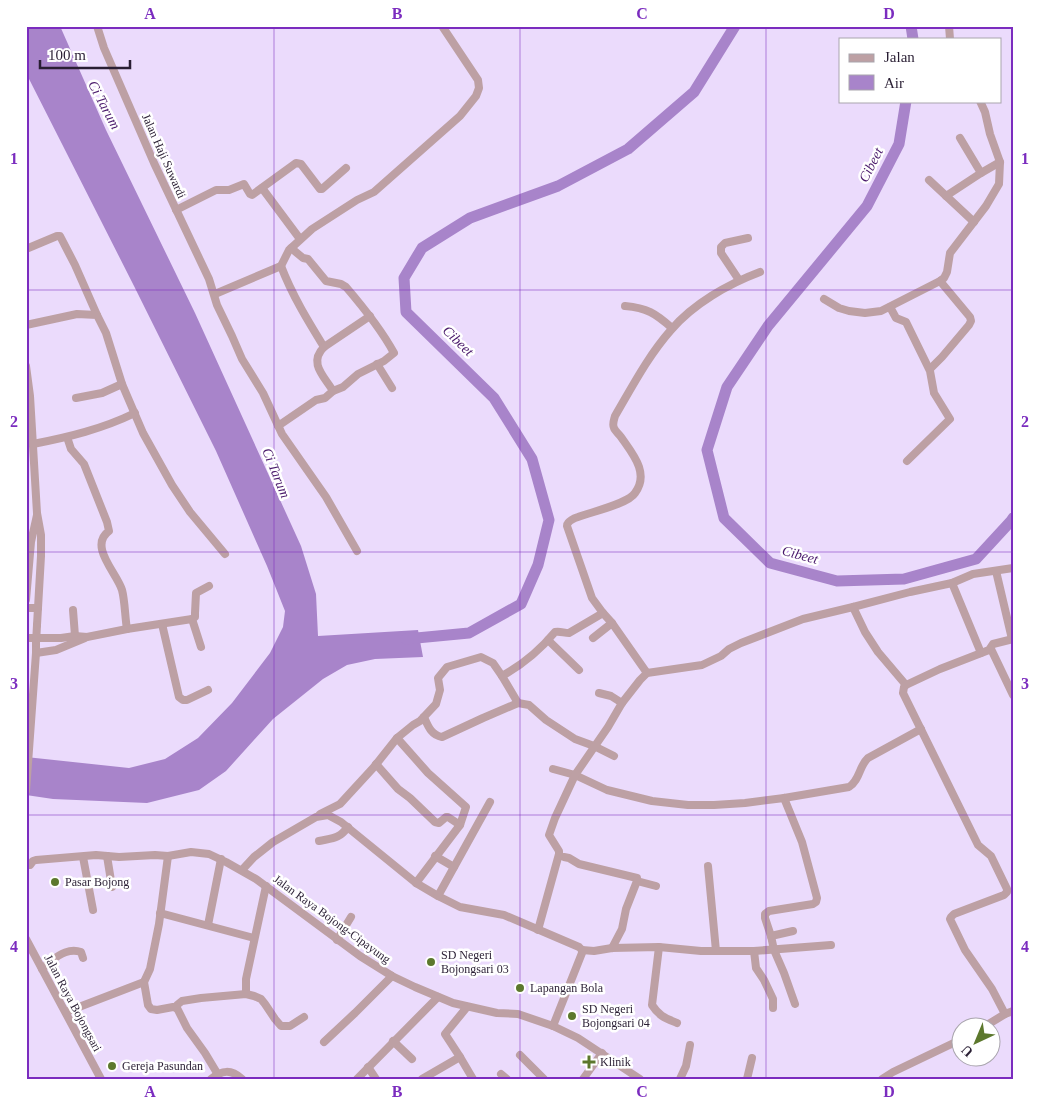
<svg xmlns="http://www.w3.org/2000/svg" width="1039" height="1105" font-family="Georgia,serif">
	<rect width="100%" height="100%" fill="#ebdbfc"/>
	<!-- water -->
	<path fill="#a884ca" d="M26,26H60L106,130L195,313L301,546L316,594L318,636L418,630L423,657L375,659L347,665L323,679L273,719L226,771L199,790L147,803L53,799L26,795V757L129,768L165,759L198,738L232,703L270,653L283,627L285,611L267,566L216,451L134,286L26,73Z"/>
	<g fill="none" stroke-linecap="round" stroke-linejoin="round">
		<!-- river -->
		<g stroke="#a884ca" stroke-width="11">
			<path d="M911,26L913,39"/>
			<path d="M906,101L899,144L867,206L768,326L727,387L707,450L724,518L770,563L837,581L904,579L976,559L1011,521L1013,518"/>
			<path d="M406,639L469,633L521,604L538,565L549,520L532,459L494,398L406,312L404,278L422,248L470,218L558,186L628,149L694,92L735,26"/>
		</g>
		<!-- minor -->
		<g stroke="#bda0a4" stroke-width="8">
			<path d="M97,26L104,48L154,163L209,279L217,305L232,336L242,359L263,393L282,434L326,497L357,551"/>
			<path d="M949,26L950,39"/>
			<path d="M960,138L981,173"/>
			<path d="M929,180L974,222"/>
			<path d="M262,188L300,239"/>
			<path d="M946,196L981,173L1000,162"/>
			<path d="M176,210L216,190H229L244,184L250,194L252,195L296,163L301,164L320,189H322L346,168"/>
			<path d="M26,249L57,236H60L75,265L97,315"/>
			<path d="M281,266C292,295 308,321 324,347"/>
			<path d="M739,280L721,253V247L725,243L748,238"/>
			<path d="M215,294L281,266L289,250L312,229L357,200L374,192L460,116L476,96L479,88L478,80L442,26"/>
			<path d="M824,299L839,308L849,311L865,313L881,311L940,281L944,278L947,272L950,253L986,206L999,184L1000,162L990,134L985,112L980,101"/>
			<path d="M625,306C647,308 655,313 672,328"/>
			<path d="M890,307L896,318L906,322L930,371L934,393L950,419L907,461"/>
			<path d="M26,325L77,314L97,315L106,333L122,384L143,433L172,485L190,512L225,554"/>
			<path d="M377,364L392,388"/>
			<path d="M26,366L30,396L37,513L41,535V556L37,625"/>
			<path d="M930,369L942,357L969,325L971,321L970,317L940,281"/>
			<path d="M333,391C324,376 308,363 324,347L370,316"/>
			<path d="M76,398L102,393L122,384"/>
			<path d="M278,426L316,400L325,398L333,391L343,387L358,374L384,361L394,353C381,329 364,308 346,287L341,284L326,281L308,259L303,258L291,248"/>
			<path d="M67,437L71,449L84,464L107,522L109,531C88,546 117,573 122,590C125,601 125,618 127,629"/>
			<path d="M33,444C69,437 102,429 135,413"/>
			<path d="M996,571L1012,639"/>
			<path d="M952,583L981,653"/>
			<path d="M26,600L31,542L37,515"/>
			<path d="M853,607L865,632L878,652L906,685"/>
			<path d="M26,608H38"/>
			<path d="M73,610L75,636"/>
			<path d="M192,619L201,647"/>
			<path d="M162,624L179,697L183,700H187L208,690"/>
			<path d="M26,638H61L75,636L87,637L127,629L192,619L195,617V613L196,593L209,586"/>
			<path d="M593,638L612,623"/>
			<path d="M548,640L579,670"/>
			<path d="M991,649L1013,695"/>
			<path d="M36,653L56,650L85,638"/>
			<path d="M647,673L612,623L603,613L592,598L567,526C567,525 567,524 568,523C570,520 575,518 578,517C591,512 628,504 635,493C650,473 632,453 621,437C619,434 615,431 614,428C612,424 614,420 615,416C632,387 648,356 671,330C693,304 728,284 760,272"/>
			<path d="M502,676L518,703"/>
			<path d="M599,693L611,696L622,703"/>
			<path d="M424,717C428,726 431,735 442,737L483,718L518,703L529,705L546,720L575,739L594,746L614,756"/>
			<path d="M397,738L428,773L466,807L460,825L416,883"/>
			<path d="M376,764L398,789L410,798L435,822L439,823L446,817H448L460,825"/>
			<path d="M553,769L575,775L607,790L652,801L688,805H714L745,803L784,798L849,787C860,780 859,766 868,758L921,729"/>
			<path d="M26,791L36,653V643"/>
			<path d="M784,798L802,842L817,898L816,902L813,904L769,911L765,914V918L771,936L774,950L784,973L795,1004"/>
			<path d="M320,814L340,804L374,767L397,738L413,725L420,721L436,704L440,690L438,678L447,667L481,657L493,663L502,676C522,665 540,650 555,632C560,631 564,633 569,633L603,613"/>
			<path d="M319,841C333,838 339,839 348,827"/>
			<path d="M107,856L112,887"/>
			<path d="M168,856L159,924L150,969L144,982L148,1005L151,1009L157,1010L173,1007L177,1008"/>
			<path d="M435,856L454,867"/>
			<path d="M83,857L93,910"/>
			<path d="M564,857L569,858L579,864L637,878V881L626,909L622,929L612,948"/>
			<path d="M26,864L30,865L33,861L36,860L96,855L119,857L155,855L168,856L191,852L209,854L226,862L256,879L360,956L392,976L415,987L453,1003L497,1013L518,1014L553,1026L578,1038L640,1079"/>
			<path d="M708,866L716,951"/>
			<path d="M242,870L254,857L273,842L316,817L328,815L341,822L416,883L438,896L460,907L504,915L579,947L582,950V953L553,1026"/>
			<path d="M637,881L656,886"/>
			<path d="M438,896L490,802"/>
			<path d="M160,913L254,938"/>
			<path d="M208,925L221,859"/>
			<path d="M538,930L559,854V851L549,835L555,818L575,775L608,727L622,703L640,680L647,673L702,665L721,656L729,649L741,643L803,619L853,607L910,592L952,583L973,574L1013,568"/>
			<path d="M771,936L793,931"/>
			<path d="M26,939L101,1079"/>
			<path d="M337,940L351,917"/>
			<path d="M659,947L652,1005C659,1016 665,1018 677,1023"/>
			<path d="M582,950L594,951L612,948L659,947L701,951H754L831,945"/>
			<path d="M754,951L756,968L764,980L773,999V1008"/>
			<path d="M42,969C46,966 47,964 51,961C60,954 70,948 81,952L83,958"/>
			<path d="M246,994V979L266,886"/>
			<path d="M177,1008V1005L182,1001L201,998L246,994L254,996L261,999L265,1004L275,1019L281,1026H290L304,1017"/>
			<path d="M177,1008L187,1028L205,1053L217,1073"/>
			<path d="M66,1012L144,982"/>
			<path d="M1005,1014L992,989L965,950L950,919L951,917L954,914L1004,895L1007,892V889L991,856L978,845L903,693L904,687L906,685L940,669L989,650L993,644L1013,639"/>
			<path d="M982,1028L1005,1014L1013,1011"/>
			<path d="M393,1041L412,1059"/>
			<path d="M324,1042L355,1013L392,976"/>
			<path d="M520,1055L544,1079"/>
			<path d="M460,1057L473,1079"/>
			<path d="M368,1067L376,1079"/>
			<path d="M501,1074L507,1079"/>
			<path d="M211,1079C222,1070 231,1069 242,1079"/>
			<path d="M357,1079L438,997"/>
			<path d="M422,1079L460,1057L445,1034L467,1007"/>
			<path d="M583,1079L602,1053"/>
			<path d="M680,1079L686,1066L690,1045"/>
			<path d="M747,1079L752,1058"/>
			<path d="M882,1079L893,1072L962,1039"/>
		</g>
		<!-- minor-bridge -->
		<path stroke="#bda0a4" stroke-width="8" d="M36,643L37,625"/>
	</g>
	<!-- grid -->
	<path fill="none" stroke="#7b2cbf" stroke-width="1" stroke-opacity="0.55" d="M274,26V1079M520,26V1079M766,26V1079M26,290H1013M26,552H1013M26,815H1013"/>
	<!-- markers -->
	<g fill="#5c782d" stroke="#fff" stroke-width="2">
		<circle cx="55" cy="882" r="5"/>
		<circle cx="431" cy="962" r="5"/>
		<circle cx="520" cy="988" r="5"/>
		<circle cx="572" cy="1016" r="5"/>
		<path d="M586.5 1054.5h5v5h5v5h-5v5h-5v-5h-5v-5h5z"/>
		<circle cx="112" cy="1066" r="5"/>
	</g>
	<g text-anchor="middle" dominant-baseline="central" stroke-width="5" stroke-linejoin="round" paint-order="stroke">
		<!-- street labels -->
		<g font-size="12" fill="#291e33" stroke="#fff">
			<text transform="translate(164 156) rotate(66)">Jalan Haji Suwardi</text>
			<text transform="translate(332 919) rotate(36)">Jalan Raya Bojong-Cipayung</text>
			<text transform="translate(73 1003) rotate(62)">Jalan Raya Bojongsari</text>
		</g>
		<!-- poi labels -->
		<g font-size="12" fill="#291e33" stroke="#fff" text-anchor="start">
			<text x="65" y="882">Pasar Bojong</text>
			<text x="441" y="955">SD Negeri<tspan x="441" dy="14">Bojongsari 03</tspan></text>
			<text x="530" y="988">Lapangan Bola</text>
			<text x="582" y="1009">SD Negeri<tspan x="582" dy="14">Bojongsari 04</tspan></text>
			<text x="600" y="1062">Klinik</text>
			<text x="122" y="1066">Gereja Pasundan</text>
		</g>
		<!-- water labels -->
		<g font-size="14" font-style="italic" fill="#48176a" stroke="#fff">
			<text transform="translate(104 105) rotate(62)">Ci Tarum</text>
			<text transform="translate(871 165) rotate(-63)">Cibeet</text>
			<text transform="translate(458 341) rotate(44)">Cibeet</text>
			<text transform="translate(276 473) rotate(68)">Ci Tarum</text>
			<text transform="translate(800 555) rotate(15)">Cibeet</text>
		</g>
	</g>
	<!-- border -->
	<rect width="1039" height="1105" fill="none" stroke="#ffffff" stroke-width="55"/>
	<!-- legend -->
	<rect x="839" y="38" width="162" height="65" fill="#ffffff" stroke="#a9a5ad"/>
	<rect x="849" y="54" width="25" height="8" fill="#bda0a4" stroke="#a9a5ad"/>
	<text x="884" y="62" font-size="15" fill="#291e33">Jalan</text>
	<rect x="849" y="75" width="25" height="15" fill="#a884ca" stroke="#a9a5ad"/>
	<text x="884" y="88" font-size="15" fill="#291e33">Air</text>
	<!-- north arrow -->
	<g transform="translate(976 1042) rotate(224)"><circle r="24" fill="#ffffff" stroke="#a9a5ad"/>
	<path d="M0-4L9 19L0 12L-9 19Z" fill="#5c782d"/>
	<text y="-8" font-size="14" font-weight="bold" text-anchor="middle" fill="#291e33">U</text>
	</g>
	<!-- scale -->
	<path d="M40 60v8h90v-8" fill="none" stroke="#291e33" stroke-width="2.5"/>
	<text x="48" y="60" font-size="15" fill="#291e33" stroke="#ffffff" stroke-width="4" paint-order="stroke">100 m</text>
	<rect x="28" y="28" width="984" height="1050" fill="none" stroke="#7b2cbf" stroke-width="2"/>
	<g font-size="16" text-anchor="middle" font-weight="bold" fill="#7b2cbf">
		<text x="150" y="19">A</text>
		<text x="397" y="19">B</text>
		<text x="642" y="19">C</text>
		<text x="889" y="19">D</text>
		<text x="14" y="164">1</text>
		<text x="1025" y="164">1</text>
		<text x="14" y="427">2</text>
		<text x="1025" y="427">2</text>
		<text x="14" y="689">3</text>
		<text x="1025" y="689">3</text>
		<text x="14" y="952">4</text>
		<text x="1025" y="952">4</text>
		<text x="150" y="1097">A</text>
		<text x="397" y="1097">B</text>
		<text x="642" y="1097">C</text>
		<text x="889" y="1097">D</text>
	</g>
</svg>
